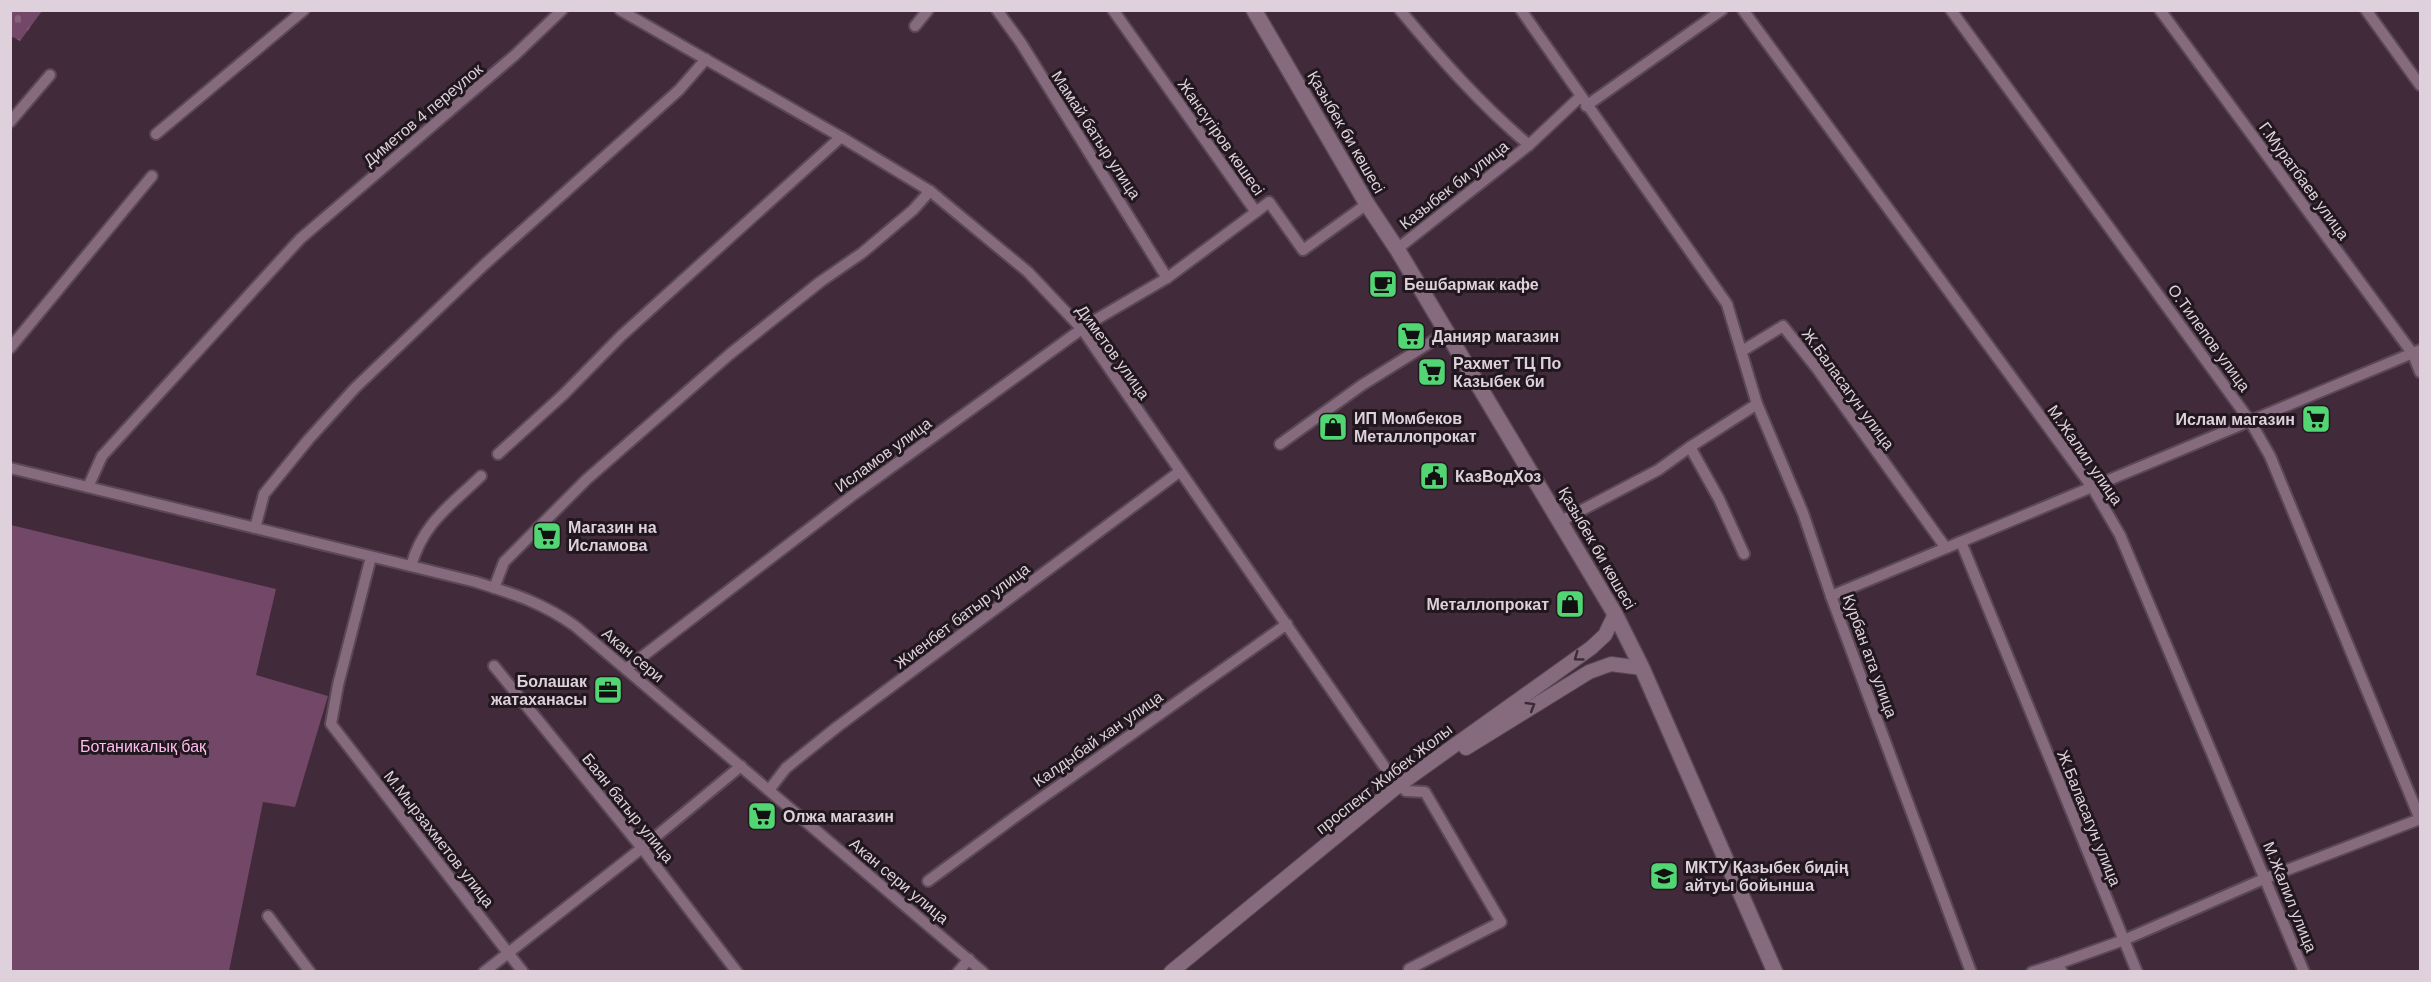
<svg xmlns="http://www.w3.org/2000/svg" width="2431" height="982" font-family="Arial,sans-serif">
	<defs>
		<pattern id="cemetery-stones" width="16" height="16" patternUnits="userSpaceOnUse" patternTransform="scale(1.5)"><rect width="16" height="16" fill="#734767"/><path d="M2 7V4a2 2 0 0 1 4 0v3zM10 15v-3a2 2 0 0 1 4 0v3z" fill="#86607c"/></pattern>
	</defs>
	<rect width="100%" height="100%" fill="#412b3b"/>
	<!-- green -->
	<path fill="#734767" d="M11,525L276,589L256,675L328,696L295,807L263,802L229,971H11Z"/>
	<!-- cemetery -->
	<path fill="url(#cemetery-stones)" d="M11,10H42V11L20,41L13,37L11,39Z"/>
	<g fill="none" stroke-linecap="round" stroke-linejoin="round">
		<!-- minor casing -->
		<g stroke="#5b4856" stroke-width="14">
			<g id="minor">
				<path d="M620,10L841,137L930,191L1028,272L1082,329L1393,779L1406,791L1425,792L1501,922L1409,969"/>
				<path d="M997,10L1021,43L1167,278"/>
				<path d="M1113,10L1256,212L1269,202L1303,250L1367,204"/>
				<path d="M1400,10C1440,58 1481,105 1529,145L1580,97"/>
				<path d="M1521,10L1727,304L1757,404L1803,513L1831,596L1971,972"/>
				<path d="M1743,10L2092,487L2120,535L2304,972"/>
				<path d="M1951,10L2250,421L2270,456L2420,819L2266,878L2124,940L2057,964"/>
				<path d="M2160,10L2413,354L2420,372"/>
				<path d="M2366,10L2420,85"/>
				<path d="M915,26L928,10"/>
				<path d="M1586,106L1722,10"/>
				<path d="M10,122L50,75"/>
				<path d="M156,134L304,10"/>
				<path d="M1397,249L1529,145"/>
				<path d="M10,348L152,176"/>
				<path d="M1742,351L1783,326L1818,370L1946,548"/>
				<path d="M1280,444L1362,385L1447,332"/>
				<path d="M1690,447L1757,404"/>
				<path d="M498,454L564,394L621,336L841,137"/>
				<path d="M10,468L476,582C514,594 543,603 575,626L983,972"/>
				<path d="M88,487L102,456L300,239L515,55L562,10"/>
				<path d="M1561,521L1658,470L1690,447L1719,499L1744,554"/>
				<path d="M255,528L264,494L308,440L355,388L485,264L679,90L706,59"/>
				<path d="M1961,542L2137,972"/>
				<path d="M371,557L338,685L331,724L523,972"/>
				<path d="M411,566C423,523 450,506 481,476"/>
				<path d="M494,588L504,562L587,479L730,354L820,282L862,253L913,210L930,191"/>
				<path d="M1831,596L2420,350"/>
				<path d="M494,666L642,848L737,972"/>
				<path d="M626,669L853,495L1090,323L1167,278L1256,212"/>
				<path d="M769,790L786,768L837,727L1179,472"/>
				<path d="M928,881L1019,814L1287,624"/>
				<path d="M268,916L310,972"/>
				<path d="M484,972L642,848L741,766"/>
				<path d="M958,972L969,959"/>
				<path d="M2032,972L2057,964L2062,972"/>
			</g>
		</g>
		<!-- tertiary casing -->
		<g stroke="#5b4856" stroke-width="16">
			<g id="tertiary">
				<path d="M1466,748L1589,672L1611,664L1642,668"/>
				<path d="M1171,972L1399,785L1591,648L1605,635L1615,614"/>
			</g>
		</g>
		<!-- secondary casing -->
		<g stroke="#5b4856" stroke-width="18">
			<path id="secondary" d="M1254,10L1367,204L1397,249L1615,614L1642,668L1775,972"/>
		</g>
		<!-- minor -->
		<use href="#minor" stroke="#856b7d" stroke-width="10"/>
		<!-- tertiary -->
		<use href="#tertiary" stroke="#856b7d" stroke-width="14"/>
		<!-- secondary -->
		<use href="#secondary" stroke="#856b7d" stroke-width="15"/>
	</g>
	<!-- one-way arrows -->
	<defs><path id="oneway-chevron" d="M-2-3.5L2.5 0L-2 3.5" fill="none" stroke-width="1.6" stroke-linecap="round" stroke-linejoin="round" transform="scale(1.5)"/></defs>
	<g stroke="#3a2c36">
		<use href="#oneway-chevron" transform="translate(1578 657) rotate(144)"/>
		<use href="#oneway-chevron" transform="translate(1531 706) rotate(-31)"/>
	</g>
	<!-- icons -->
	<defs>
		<g id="cafe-square" transform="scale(1.5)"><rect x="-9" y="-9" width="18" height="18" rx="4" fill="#52d673" stroke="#21171e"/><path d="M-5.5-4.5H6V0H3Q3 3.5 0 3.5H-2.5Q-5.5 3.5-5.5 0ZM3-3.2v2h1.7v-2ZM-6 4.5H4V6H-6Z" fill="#111"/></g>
		<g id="supermarket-square" transform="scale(1.5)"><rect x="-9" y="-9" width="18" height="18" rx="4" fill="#52d673" stroke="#21171e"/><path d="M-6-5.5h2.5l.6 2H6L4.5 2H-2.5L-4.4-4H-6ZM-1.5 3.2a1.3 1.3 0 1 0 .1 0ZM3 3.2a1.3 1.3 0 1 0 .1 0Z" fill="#111"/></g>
		<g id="shop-square" transform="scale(1.5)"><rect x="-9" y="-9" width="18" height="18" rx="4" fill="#52d673" stroke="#21171e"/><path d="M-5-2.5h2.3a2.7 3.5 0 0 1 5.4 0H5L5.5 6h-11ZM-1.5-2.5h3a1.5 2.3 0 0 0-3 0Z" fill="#111"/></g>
		<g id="civic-square" transform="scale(1.5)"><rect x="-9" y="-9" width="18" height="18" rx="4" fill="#52d673" stroke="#21171e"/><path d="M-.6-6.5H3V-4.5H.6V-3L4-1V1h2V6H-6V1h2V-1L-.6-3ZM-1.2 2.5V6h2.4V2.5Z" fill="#111"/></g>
		<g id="office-square" transform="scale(1.5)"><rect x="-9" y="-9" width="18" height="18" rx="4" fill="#52d673" stroke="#21171e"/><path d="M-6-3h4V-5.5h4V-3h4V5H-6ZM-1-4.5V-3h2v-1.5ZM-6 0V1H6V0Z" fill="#111"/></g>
		<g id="university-square" transform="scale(1.5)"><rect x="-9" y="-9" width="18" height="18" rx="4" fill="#52d673" stroke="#21171e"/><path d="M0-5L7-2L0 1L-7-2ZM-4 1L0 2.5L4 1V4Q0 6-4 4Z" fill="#111"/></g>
	</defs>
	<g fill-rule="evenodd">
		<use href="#cafe-square" x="1383" y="284"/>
		<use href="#supermarket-square" x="1411" y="336"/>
		<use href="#supermarket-square" x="1432" y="372"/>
		<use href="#supermarket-square" x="2316" y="419"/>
		<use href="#shop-square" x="1333" y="427"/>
		<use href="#civic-square" x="1434" y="476"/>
		<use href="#supermarket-square" x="547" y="536"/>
		<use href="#shop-square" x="1570" y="604"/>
		<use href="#office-square" x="608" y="690"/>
		<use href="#supermarket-square" x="762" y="816"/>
		<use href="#university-square" x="1664" y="876"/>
	</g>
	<g text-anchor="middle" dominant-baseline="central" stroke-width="6" stroke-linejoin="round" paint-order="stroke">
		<!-- street labels -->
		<g font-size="16" fill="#dfd1db" stroke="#21171e">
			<text transform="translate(423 115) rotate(-40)">Диметов 4 переулок</text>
			<text transform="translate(1346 132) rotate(60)">Қазыбек би көшесі</text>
			<text transform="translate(1096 135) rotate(57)">Мамай батыр улица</text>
			<text transform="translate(1221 137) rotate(55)">Жансүгіров көшесі</text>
			<text transform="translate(2304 181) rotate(54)">Г.Муратбаев улица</text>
			<text transform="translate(1454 185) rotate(-38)">Казыбек би улица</text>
			<text transform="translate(2209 338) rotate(54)">О.Тилепов улица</text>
			<text transform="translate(1113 352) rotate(54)">Диметов улица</text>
			<text transform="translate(1848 389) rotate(54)">Ж.Баласагун улица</text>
			<text transform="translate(883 455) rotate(-36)">Исламов улица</text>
			<text transform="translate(2085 455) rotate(55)">М.Жалил улица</text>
			<text transform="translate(1597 548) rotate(60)">Қазыбек би көшесі</text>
			<text transform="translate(962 616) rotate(-37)">Жиенбет батыр улица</text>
			<text transform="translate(633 655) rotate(40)">Акан сери</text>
			<text transform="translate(1870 656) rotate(70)">Курбан ата улица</text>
			<text transform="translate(1098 739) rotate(-35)">Калдыбай хан улица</text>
			<text transform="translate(1384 779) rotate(-38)">проспект Жибек Жолы</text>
			<text transform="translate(628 808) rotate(51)">Баян батыр улица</text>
			<text transform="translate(2089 818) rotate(68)">Ж.Баласагун улица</text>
			<text transform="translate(439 839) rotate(52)">М.Мырзахметов улица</text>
			<text transform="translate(899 881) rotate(40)">Акан сери улица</text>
			<text transform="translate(2290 897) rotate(68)">М.Жалил улица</text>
		</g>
		<!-- poi labels -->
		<g font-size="16" font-weight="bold" fill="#dfd1db" stroke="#21171e" text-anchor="start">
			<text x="1404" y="284">Бешбармак кафе</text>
			<text x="1432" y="336">Данияр магазин</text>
			<text x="1453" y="363">Рахмет ТЦ По<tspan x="1453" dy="18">Казыбек би</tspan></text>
			<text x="1354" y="418">ИП Момбеков<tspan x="1354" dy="18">Металлопрокат</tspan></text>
			<text x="2295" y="419" text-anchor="end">Ислам магазин</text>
			<text x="1455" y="476">КазВодХоз</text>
			<text x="568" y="527">Магазин на<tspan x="568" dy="18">Исламова</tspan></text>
			<text x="1549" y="604" text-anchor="end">Металлопрокат</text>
			<text x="587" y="681" text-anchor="end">Болашак<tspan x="587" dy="18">жатаханасы</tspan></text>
			<text x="783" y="816">Олжа магазин</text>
			<text x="1685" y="867">МКТУ Қазыбек бидің<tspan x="1685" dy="18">айтуы бойынша</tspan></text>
		</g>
		<!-- park labels -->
		<g font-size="16" fill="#febceb" stroke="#21171e">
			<text x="143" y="746">Ботаникалық бақ</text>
		</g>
	</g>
	<!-- border -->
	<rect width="2431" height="982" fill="none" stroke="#dfd1db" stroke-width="24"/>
</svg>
